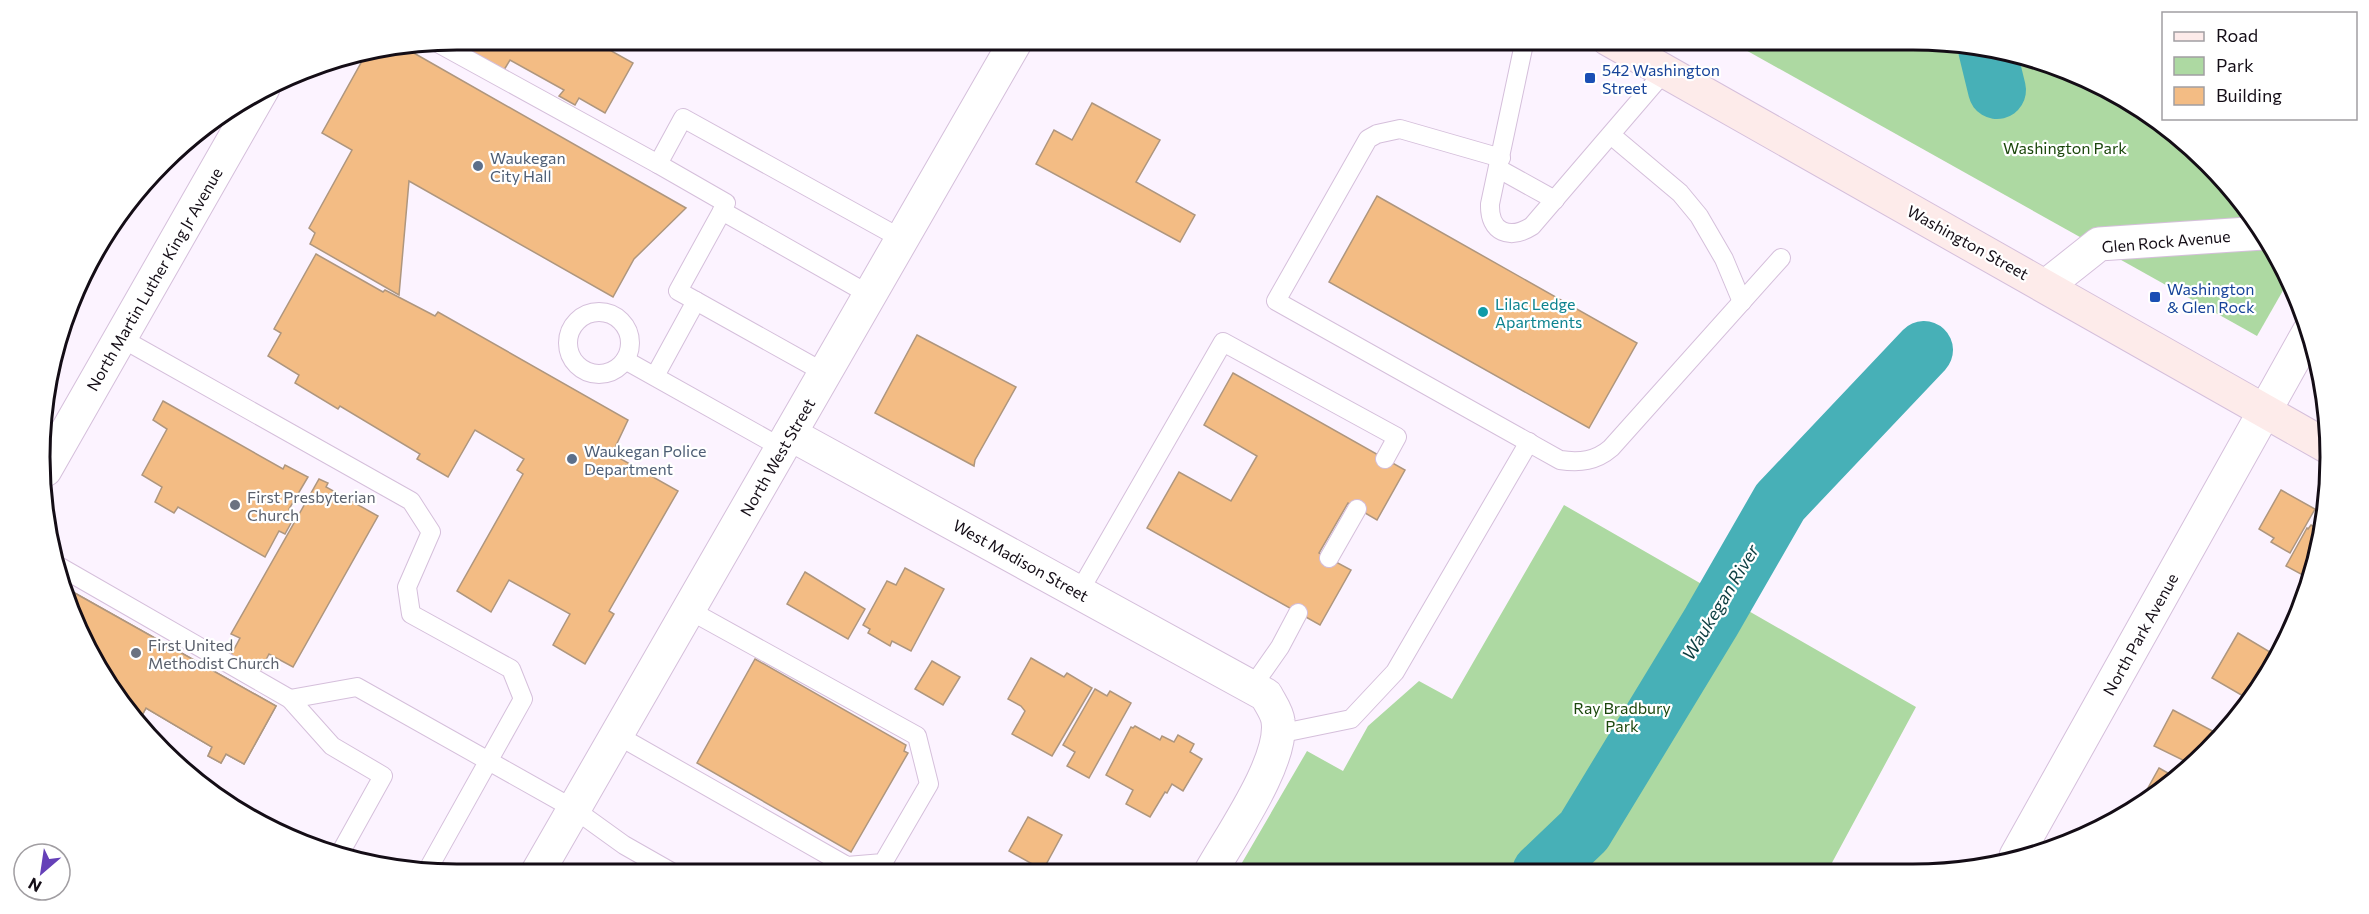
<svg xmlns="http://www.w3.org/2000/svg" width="2369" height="914" font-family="Commissioner,sans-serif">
	<rect width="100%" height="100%" fill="#fcf3ff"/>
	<!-- green -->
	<g fill="#add9a2">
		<path d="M1726,39H1912L2021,53L2097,82L2167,126L2226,182L2274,248L2289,280L2257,336Z"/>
		<path d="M1564,505L1916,707L1827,872L1236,873L1307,751L1343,771L1368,726L1419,681L1452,699Z"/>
	</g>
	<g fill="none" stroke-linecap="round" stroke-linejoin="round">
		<!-- river -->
		<g stroke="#47b0b7" stroke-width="58">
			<path d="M1987,49L1997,90"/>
			<path d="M1541,872L1584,831L1711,622L1780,502L1924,350"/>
		</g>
	</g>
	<!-- building -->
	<g fill="#f3bc84" stroke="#ae967e" stroke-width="1.5">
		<path d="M457,39H590L633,63L605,113L579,98L575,105L559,96L564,90L510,60L504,70L451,40Z"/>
		<path d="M405,48L686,208L634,259L613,297L409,181L399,295L310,244L315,233L309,228L352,150L322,133L366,54Z"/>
		<path d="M1092,103L1160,140L1136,182L1195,215L1180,242L1036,164L1054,130L1072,140Z"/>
		<path d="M1377,196L1637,343L1589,428L1329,282Z"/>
		<path d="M122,216L62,320L95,248Z"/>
		<path d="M316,254L383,292L385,290L435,316L438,312L628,420L612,454L678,491L609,611L614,614L585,664L553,645L570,614L509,580L491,612L457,591L523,474L517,470L524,459L475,430L448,477L417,459L420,454L340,406L338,409L295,383L299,375L268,356L281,333L274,329Z"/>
		<path d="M917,335L1016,387L975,460L974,466L875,413Z"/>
		<path d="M1233,373L1405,470L1377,520L1348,503L1319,553L1351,570L1320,625L1147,528L1179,472L1231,501L1257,456L1204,425Z"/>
		<path d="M163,401L283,469L285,465L308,477L289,509L296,514L285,534L279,531L265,557L178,507L174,513L155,502L162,487L142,475L167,429L153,420Z"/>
		<path d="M319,479L328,483L326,487L378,516L293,667L269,654L260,671L231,655L240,638L231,634Z"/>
		<path d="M2281,490L2315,509L2290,553L2271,542L2274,538L2259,529Z"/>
		<path d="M2311,525L2321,531L2316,566L2310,579L2286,566L2307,528L2308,529Z"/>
		<path d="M905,568L944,589L911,651L892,641L890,646L868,633L870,629L863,625L887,581L896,585Z"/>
		<path d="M805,572L865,609L848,639L787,604Z"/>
		<path d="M64,587L276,706L244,764L226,754L221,763L208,756L212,747L146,708L139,721L109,689L71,617L63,590Z"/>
		<path d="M64,587L276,706L244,764L226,754L221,763L208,756L212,747L146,708L139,721L109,689L71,617L63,590Z"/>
		<path d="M2238,633L2275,655L2260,689L2250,700L2212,678Z"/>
		<path d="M1031,658L1064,677L1067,673L1092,688L1052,756L1012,734L1025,711L1021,706L1008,699Z"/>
		<path d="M755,659L906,745L904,751L908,753L851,852L697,763Z"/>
		<path d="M932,661L960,677L943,705L915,689Z"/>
		<path d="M1095,689L1107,696L1110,691L1131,703L1089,778L1067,766L1075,752L1063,745Z"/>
		<path d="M2173,710L2220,735L2193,765L2154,746Z"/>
		<path d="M1135,726L1160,740L1162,736L1174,742L1178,735L1194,744L1190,752L1202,759L1183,791L1172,784L1167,793L1165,792L1150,817L1126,804L1133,790L1106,775L1131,727L1133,728Z"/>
		<path d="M163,746L176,753L178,763Z"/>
		<path d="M163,746L176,753L178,763Z"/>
		<path d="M2159,768L2177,778L2139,804Z"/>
		<path d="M1028,817L1062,835L1043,870L1009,851Z"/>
	</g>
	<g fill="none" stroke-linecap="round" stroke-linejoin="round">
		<!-- service casing -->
		<g stroke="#d5bfdb" stroke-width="20">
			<g id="service">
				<path d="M1525,39L1490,204C1489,233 1510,240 1532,226L1665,71"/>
				<path d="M436,42L658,164"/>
				<path d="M1611,135L1680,193L1699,216L1724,259L1742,302"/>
				<path d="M1501,158L1400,129L1377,134L1368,139L1276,301L1560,460C1580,463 1596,461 1611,448L1781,258"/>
				<path d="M1499,169L1555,200"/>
				<path d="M722,211L726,203L658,164L683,118L902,239"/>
				<path d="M696,301L825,373"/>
				<circle cx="599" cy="343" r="31"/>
				<path d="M121,338L411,501L431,532L407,587L411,614L511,669L523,699L427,871"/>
				<path d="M625,360L782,448"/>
				<path d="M655,376L696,301L678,291L722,211L870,295"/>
				<path d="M1329,558L1357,509"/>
				<path d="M55,564L290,699L332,746L383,776L338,857"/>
				<path d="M1079,592L1223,342L1397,437L1385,459"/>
				<path d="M1252,687L1280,647L1298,613"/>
				<path d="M290,699L357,687L574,809L624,845L675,874"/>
				<path d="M1278,734L1351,719L1395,672L1529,442"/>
				<path d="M617,735L847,866L883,863L929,784L917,736L689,610"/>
			</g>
		</g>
		<!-- minor casing -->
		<g stroke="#d5bfdb" stroke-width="35">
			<g id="minor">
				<path d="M790,434L1266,695C1270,703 1277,712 1278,721C1284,761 1230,837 1210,873"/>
				<path d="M2016,856L2310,330"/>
				<path d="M536,875L1017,39"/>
			</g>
		</g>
		<!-- tertiary casing -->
		<g stroke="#d5bfdb" stroke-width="35">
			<g id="tertiary">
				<path d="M2046,286L2099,244L2263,233"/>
				<path d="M45,470L263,88"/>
			</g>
		</g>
		<!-- secondary casing -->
		<g stroke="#d5bfdb" stroke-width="35">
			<path id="secondary" d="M1608,39L2328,447"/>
		</g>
		<!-- service -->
		<use href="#service" stroke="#fff" stroke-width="18"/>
		<!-- minor -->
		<use href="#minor" stroke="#fff" stroke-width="33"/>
		<!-- tertiary -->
		<use href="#tertiary" stroke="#fff" stroke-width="33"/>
		<!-- secondary -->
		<use href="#secondary" stroke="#fdebea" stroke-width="33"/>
	</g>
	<!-- markers -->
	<g fill="#1a4fb4" stroke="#fff" stroke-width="2">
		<rect x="1584" y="72" width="12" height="12" rx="3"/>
		<rect x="2149" y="291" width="12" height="12" rx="3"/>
	</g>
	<g fill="#5c6f8a" stroke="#fff" stroke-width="2">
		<circle cx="478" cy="166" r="6"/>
		<circle cx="572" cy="459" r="6"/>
	</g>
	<circle fill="#0f9aa8" stroke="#fff" stroke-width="2" cx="1483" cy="312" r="6"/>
	<g fill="#6b7280" stroke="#fff" stroke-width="2">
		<circle cx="235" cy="505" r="6"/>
		<circle cx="136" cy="653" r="6"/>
	</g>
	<g text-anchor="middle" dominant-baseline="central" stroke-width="4.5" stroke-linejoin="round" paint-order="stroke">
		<!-- transit labels -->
		<g font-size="16" fill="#164399" stroke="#fff" text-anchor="start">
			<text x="1602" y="69">542 Washington<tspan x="1602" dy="18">Street</tspan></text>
			<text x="2167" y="288">Washington<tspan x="2167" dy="18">&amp; Glen Rock</tspan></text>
		</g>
		<!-- park labels -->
		<g font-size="16" fill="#1b470c" stroke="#fff">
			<text x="2065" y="147">Washington Park</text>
			<text x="1622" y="707">Ray Bradbury<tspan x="1622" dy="18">Park</tspan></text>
		</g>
		<!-- service labels -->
		<g font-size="16" fill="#4e5e75" stroke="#fff" text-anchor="start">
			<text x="490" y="157">Waukegan<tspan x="490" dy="18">City Hall</tspan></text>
			<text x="584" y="450">Waukegan Police<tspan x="584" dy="18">Department</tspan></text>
		</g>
		<!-- street labels -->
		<g font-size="16" fill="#140d16" stroke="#fff">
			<text transform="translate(2166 241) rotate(-5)">Glen Rock Avenue</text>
			<text transform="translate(1968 242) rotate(29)">Washington Street</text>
			<text transform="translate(154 279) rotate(-60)">North Martin Luther King Jr Avenue</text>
			<text transform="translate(777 457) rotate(-60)">North West Street</text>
			<text transform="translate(1021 560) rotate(29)">West Madison Street</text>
			<text transform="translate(2140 634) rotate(-61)">North Park Avenue</text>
		</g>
		<!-- culture labels -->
		<g font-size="16" fill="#0d838f" stroke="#fff" text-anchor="start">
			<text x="1495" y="303">Lilac Ledge<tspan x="1495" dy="18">Apartments</tspan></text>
		</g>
		<!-- worship labels -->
		<g font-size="16" fill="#5b616d" stroke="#fff" text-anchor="start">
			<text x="247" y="496">First Presbyterian<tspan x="247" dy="18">Church</tspan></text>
			<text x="148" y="644">First United<tspan x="148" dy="18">Methodist Church</tspan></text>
		</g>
		<!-- water labels -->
		<g font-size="18" font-style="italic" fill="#0d3e41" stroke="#fff">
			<text transform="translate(1720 602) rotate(-59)">Waukegan River</text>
		</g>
	</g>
	<!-- crop -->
	<path d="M0 0H2369V914H0ZM457 50H1913A407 407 0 0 1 2320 457V457A407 407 0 0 1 1913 864H457A407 407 0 0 1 50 457V457A407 407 0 0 1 457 50Z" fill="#fff" fill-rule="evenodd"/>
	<path fill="none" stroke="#140d16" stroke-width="3" d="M457 50H1913A407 407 0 0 1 2320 457V457A407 407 0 0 1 1913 864H457A407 407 0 0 1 50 457V457A407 407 0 0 1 457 50Z"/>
	<!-- legend -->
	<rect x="2162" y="12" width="195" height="108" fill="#ffffff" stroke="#a19ea2" stroke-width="1.5"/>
	<rect x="2174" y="32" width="30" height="9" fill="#fdebea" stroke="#a19ea2" stroke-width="1.5"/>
	<text x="2216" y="42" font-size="18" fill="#140d16">Road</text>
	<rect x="2174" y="57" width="30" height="18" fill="#add9a2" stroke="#a19ea2" stroke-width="1.5"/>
	<text x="2216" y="72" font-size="18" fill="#140d16">Park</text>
	<rect x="2174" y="87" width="30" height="18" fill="#f3bc84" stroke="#a19ea2" stroke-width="1.5"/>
	<text x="2216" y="102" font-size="18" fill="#140d16">Building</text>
	<!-- north arrow -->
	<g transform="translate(42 872) rotate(209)"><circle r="28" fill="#ffffff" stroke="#a19ea2" stroke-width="1.5"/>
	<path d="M0-4.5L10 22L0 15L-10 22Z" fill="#6540b8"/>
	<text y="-9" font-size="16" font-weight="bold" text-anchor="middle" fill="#140d16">N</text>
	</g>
</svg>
